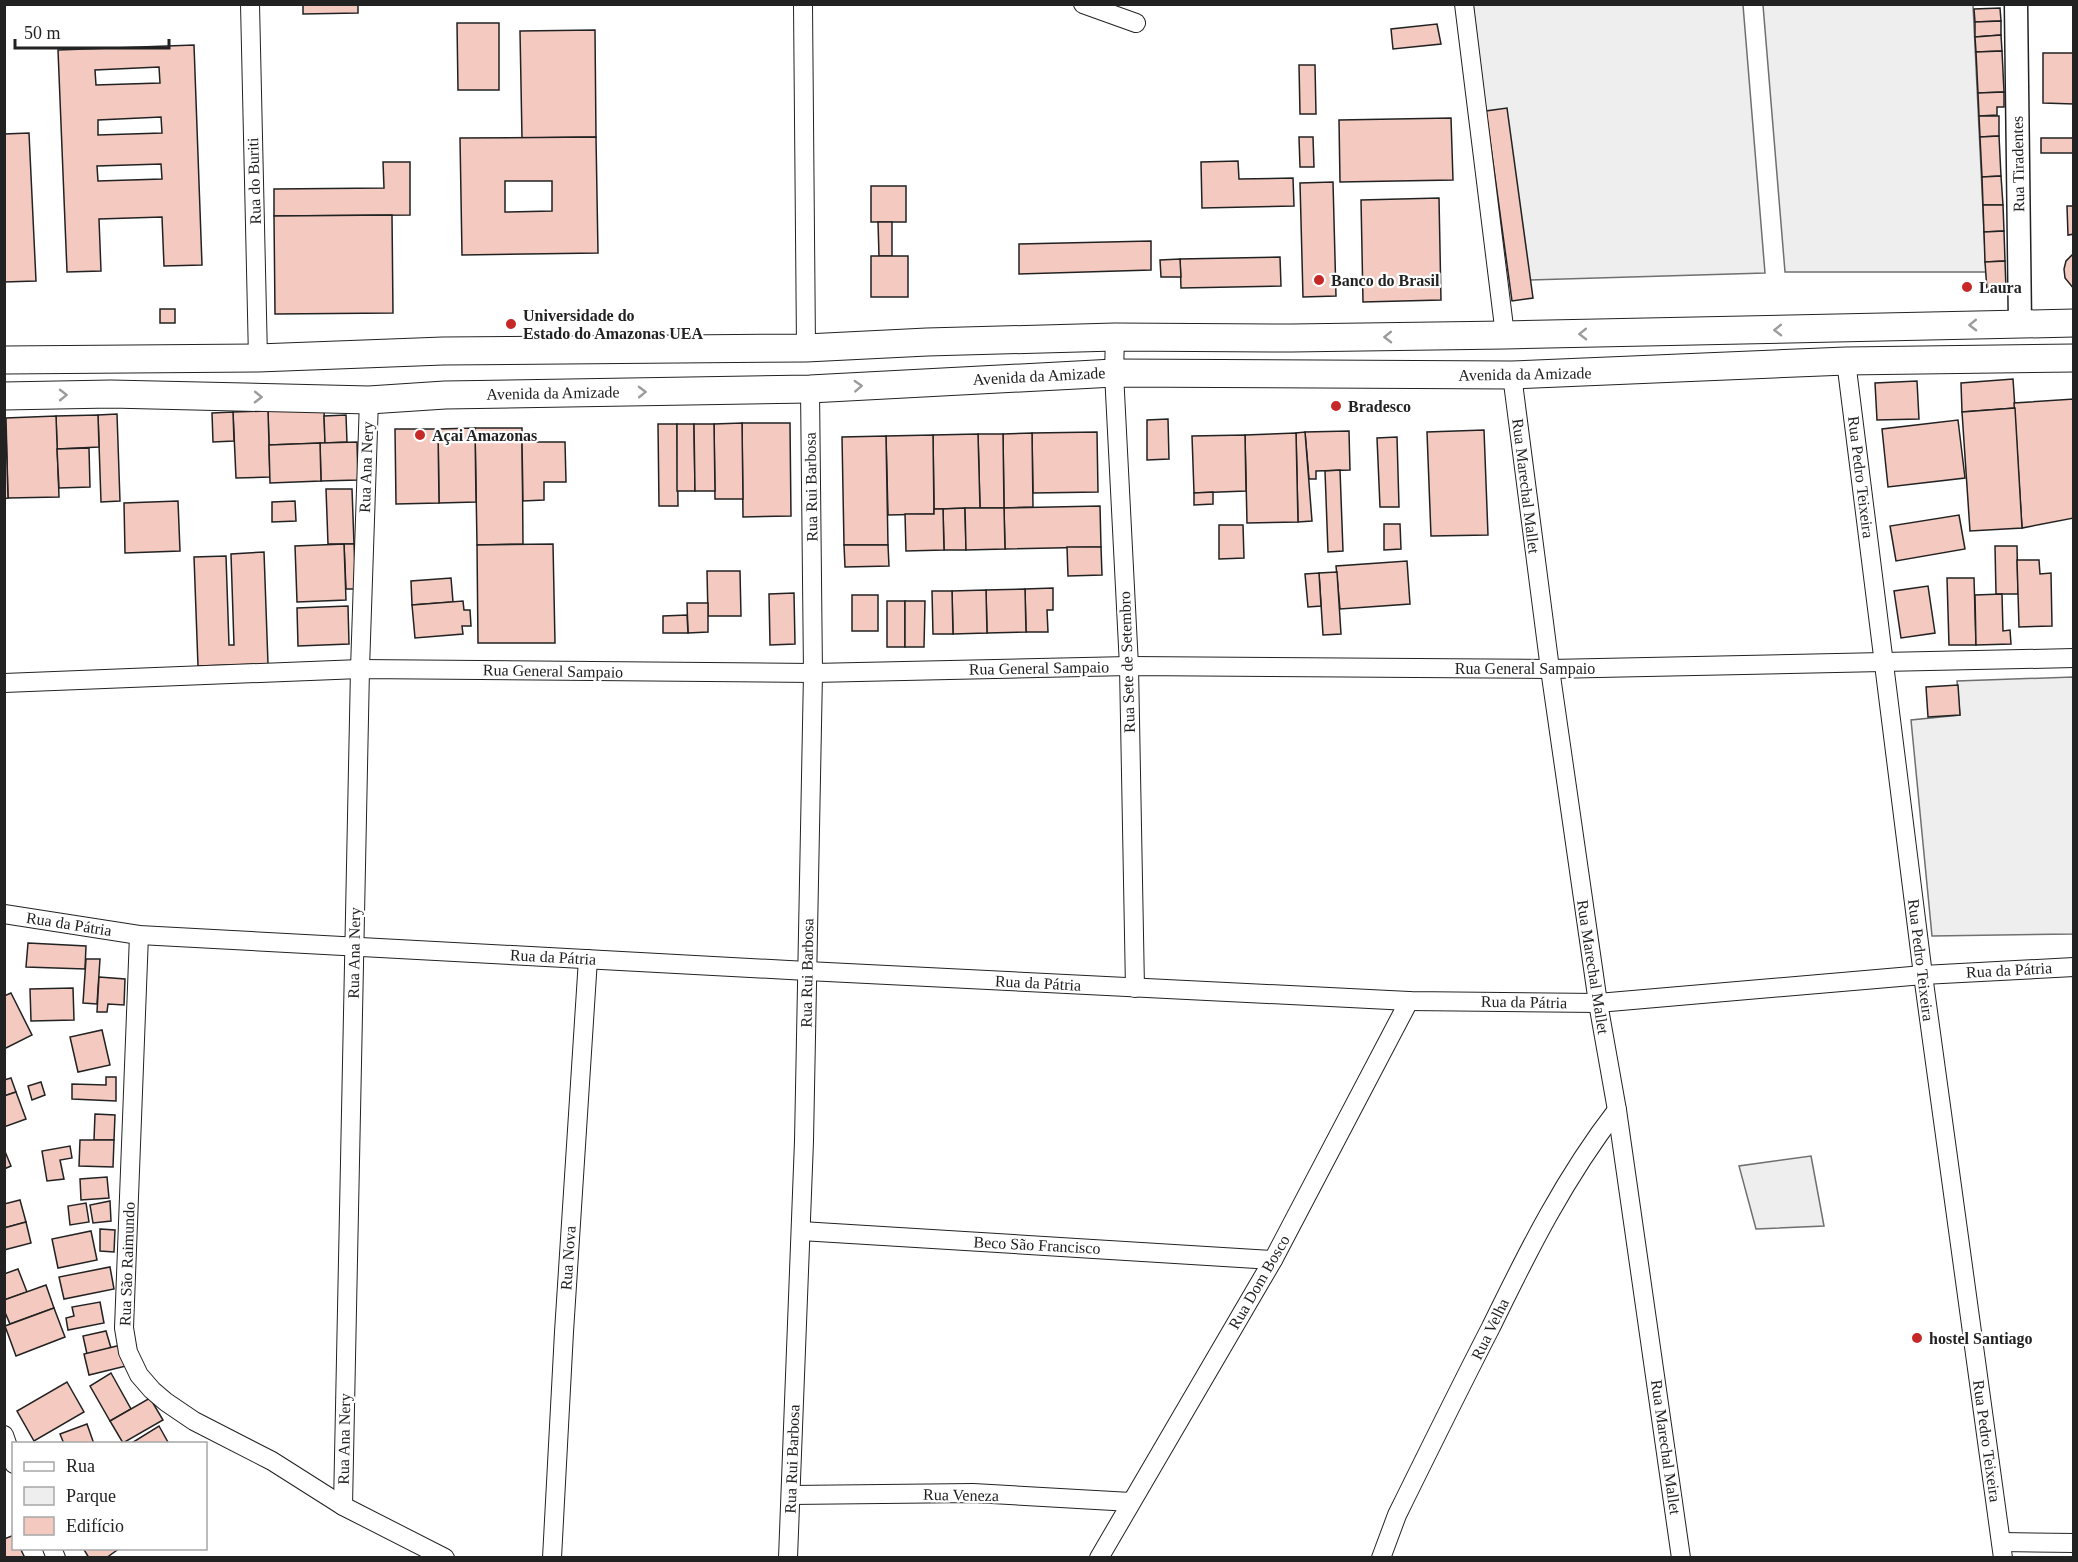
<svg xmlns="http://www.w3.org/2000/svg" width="2078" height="1562" font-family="'Times New Roman',serif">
	<rect width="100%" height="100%" fill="#fff"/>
	<!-- green -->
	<g fill="#eee" stroke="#6f6f6f" stroke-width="1.5">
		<path d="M1473,5H1743L1765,273L1530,280L1486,111Z"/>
		<path d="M1763,5H1973L1986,272H1785Z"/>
		<path d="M2073,677V934L1932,936L1911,720L1960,715L1957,681Z"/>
		<path d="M1811,1156L1824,1226L1756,1229L1739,1166Z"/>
	</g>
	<!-- building -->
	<g fill="#f3c9c0" stroke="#222" stroke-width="1.5" fill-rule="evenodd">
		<path d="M303,4H358V13L303,14Z"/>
		<path d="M2000,8L2001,21L1975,22L1974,9Z"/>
		<path d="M2001,21V35L1975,37V22Z"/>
		<path d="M457,23H499V90H458Z"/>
		<path d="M1437,24L1441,44L1393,49L1391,29Z"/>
		<path d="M595,30L596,137L522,138L520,31Z"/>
		<path d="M2001,35L2002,51L1976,52L1975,37Z"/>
		<path d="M194,45L202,265L164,266L162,217L99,219L101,271L67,272L58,50ZM159,67L160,83L96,85L95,70ZM161,117L162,133L98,135V120ZM161,164L162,179L98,181L97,166Z"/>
		<path d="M2002,51L2004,92L1978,93L1976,52Z"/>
		<path d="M2043,53H2074V104L2043,103Z"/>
		<path d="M1299,65H1315L1316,114H1300Z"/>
		<path d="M2004,92V107H1997V115L1979,116L1978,93Z"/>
		<path d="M1507,108L1533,298L1512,301L1486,111Z"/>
		<path d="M1979,116H1999V136L1980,137Z"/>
		<path d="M1451,118L1453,180L1340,182L1339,120Z"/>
		<path d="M29,133L36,281L4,282V134Z"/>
		<path d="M1999,136L2001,176L1982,177L1980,137Z"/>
		<path d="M596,137L598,253L462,255L460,138ZM505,181H552V211L505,212Z"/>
		<path d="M1299,137H1313L1314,167H1300Z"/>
		<rect x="2041" y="138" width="32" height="15"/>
		<path d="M1238,161L1239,179L1293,178L1294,206L1202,208L1201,162Z"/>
		<path d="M383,162H410V215L274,216V189L384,188Z"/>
		<path d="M2001,176L2003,205H1983L1982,177Z"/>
		<path d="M1333,182L1336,296L1303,297L1300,183Z"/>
		<rect x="871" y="186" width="35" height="36"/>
		<path d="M1439,198L1441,300L1363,302L1361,200Z"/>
		<path d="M1983,205H2003L2004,231L1984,232Z"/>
		<path d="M2067,206H2074V234L2068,235Z"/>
		<path d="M392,215L393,313L275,314L274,216Z"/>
		<path d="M878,222H892V256H879Z"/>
		<path d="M2004,231L2005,261L1985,262L1984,232Z"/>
		<path d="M1151,241V270L1019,274V244Z"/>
		<path d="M2074,253V289L2065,278L2064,269L2066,261Z"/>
		<rect x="871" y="256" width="37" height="41"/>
		<path d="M1280,257L1281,286L1181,288L1180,259Z"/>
		<path d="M1180,259L1181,277H1161L1160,260Z"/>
		<path d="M2005,261L2006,289L1987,290L1985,262Z"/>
		<rect x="160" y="309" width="15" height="14"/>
		<path d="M2013,379L2015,408L1962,412L1961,383Z"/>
		<path d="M1917,381L1919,419L1877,420L1875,383Z"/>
		<path d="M2074,399V518L2022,528L2014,403Z"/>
		<path d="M2015,408L2022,528L1970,531L1962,412Z"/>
		<path d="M324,409L325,443L269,445L268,411Z"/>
		<path d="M268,411L270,477L236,478L233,412Z"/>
		<path d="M233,412L234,441L213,442L212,413Z"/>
		<path d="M117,414L120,501L101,502L98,415Z"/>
		<path d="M98,415L99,447L57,449L56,416Z"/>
		<path d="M346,415L347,442L325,443L324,416Z"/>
		<path d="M56,416L59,497L8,498L6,418Z"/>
		<path d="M1168,419L1169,459L1147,460V420Z"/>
		<path d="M1958,420L1965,478L1888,487L1882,429Z"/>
		<path d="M742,423H790L791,516L743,517Z"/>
		<path d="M742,423L743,499H715L714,424Z"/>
		<path d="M658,424H677L678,506H659Z"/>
		<path d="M677,424H694L695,491H677Z"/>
		<path d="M694,424H714L715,491H695Z"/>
		<path d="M475,428H522L523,544L477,545Z"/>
		<path d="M475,428L476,502L439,503L438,429Z"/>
		<path d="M395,429H438L439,503L396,504Z"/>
		<path d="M1484,430L1488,535L1431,536L1427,432Z"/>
		<path d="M4,431H6L8,498L4,499Z"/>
		<path d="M1349,431L1350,470L1316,471V479H1309L1305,432Z"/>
		<path d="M1097,432L1098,492L1033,493L1032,433Z"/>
		<path d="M1305,432L1312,521L1298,522L1296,433Z"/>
		<path d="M1032,433L1033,507L1004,508L1003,434Z"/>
		<path d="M1296,433L1298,522L1247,523L1245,435Z"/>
		<path d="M978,434H1003L1004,508H980Z"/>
		<path d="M978,434L980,508L934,509L933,435Z"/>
		<path d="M933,435L934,514L888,515L886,436Z"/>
		<path d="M1245,435L1246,491L1194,493L1192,436Z"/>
		<path d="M886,436L888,545H844L842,437Z"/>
		<path d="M1397,437L1399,507H1380L1377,438Z"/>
		<path d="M357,442L358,480L321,481L320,443Z"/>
		<path d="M522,442H565L566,482H544V500L523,501Z"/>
		<path d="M320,443L321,481L270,483L269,445Z"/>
		<path d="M89,448L90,487L59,488L57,449Z"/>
		<path d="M1340,470L1343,551L1328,552L1325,471Z"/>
		<path d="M326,489H352L354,544H328Z"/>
		<path d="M1213,492V504L1194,505V493Z"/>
		<path d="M178,501L180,551L125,553L124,503Z"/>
		<path d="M295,501L296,521L272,522V502Z"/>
		<path d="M1100,506L1101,547L1005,549L1004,508Z"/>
		<path d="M965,508L966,550H944L943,509Z"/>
		<path d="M965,508H1004L1005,549L966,550Z"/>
		<path d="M934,509H943L944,550L906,551L905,514H934Z"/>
		<path d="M1959,515L1965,549L1896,561L1890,526Z"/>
		<path d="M1384,524H1400L1401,549L1384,550Z"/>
		<path d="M1219,525H1243L1244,558L1219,559Z"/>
		<path d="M344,544H354L356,589H346Z"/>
		<path d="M344,544L346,600L297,602L295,546Z"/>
		<path d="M553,544L555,643H478L477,545Z"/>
		<path d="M844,545H888L889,566L845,567Z"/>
		<path d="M1995,546H2017L2018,594H1996Z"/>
		<path d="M1067,547H1101L1102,575L1068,576Z"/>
		<path d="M264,552L268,664L198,666L194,557L226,556L229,645H234L231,554Z"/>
		<path d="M2017,560H2039L2040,574L2051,573L2052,626L2019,627Z"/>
		<path d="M1407,561L1410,604L1340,609L1336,566Z"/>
		<path d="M707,571H740L741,616H708Z"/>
		<path d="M1337,572L1341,634L1323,635L1319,573Z"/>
		<path d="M1319,573L1321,606L1308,607L1305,574Z"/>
		<path d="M451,578L453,602L412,605L411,581Z"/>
		<path d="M1947,578H1974L1976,645H1949Z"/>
		<path d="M1928,586L1935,633L1901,638L1894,591Z"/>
		<path d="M1053,588V610H1047L1048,632H1026L1025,589Z"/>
		<path d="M1025,589L1026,632L987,633L986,590Z"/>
		<path d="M986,590L987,633L953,634L952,591Z"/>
		<path d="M932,591H952L953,634H933Z"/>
		<path d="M794,593L795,644L770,645L769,594Z"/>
		<path d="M2002,594L2003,631L2010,630L2011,644L1976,645L1975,595Z"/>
		<rect x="852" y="595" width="26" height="36"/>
		<path d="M463,601L464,610H470L471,626H462L463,634L415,638L412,605Z"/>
		<rect x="887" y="601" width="18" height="46"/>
		<path d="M905,601H925L924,647H905Z"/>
		<path d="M687,603H708V632L688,633Z"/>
		<path d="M348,606L349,644L298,646L297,608Z"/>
		<path d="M687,615L688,633H663V616Z"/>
		<path d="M1958,685L1960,715L1928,717L1926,687Z"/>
		<path d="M28,943L86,946L85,969L26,967Z"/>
		<path d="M86,959H100L97,1004L83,1003Z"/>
		<path d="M99,977L125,979L124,1005L108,1004L107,1012H97Z"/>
		<path d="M73,988L74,1020L31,1021L30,989Z"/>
		<path d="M11,993L32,1035L4,1049V996Z"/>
		<path d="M102,1030L110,1065L78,1072L70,1037Z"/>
		<path d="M106,1077H116V1101L72,1099V1084L106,1085Z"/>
		<path d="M11,1078L16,1092L4,1096V1080Z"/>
		<path d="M41,1082L45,1095L32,1100L28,1086Z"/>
		<path d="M16,1092L26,1119L4,1127V1096Z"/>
		<path d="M95,1114L115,1115L114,1140H94Z"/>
		<path d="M80,1140H114L113,1167L79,1166Z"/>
		<path d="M70,1146L72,1158L60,1160L64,1179L47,1181L42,1151Z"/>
		<path d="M4,1149L11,1166L4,1169Z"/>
		<path d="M107,1177L109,1198L81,1200L80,1179Z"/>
		<path d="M20,1200L26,1222L4,1228V1204Z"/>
		<path d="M110,1201L111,1221L93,1223L90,1205Z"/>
		<path d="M86,1203L89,1222L70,1225L68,1206Z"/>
		<path d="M26,1222L31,1243L4,1250V1228Z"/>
		<path d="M100,1229L115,1230L114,1252L100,1251Z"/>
		<path d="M91,1231L97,1260L58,1268L52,1239Z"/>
		<path d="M110,1267L114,1289L64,1299L59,1277Z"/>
		<path d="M18,1269L27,1292L4,1300V1274Z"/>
		<path d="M46,1285L54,1308L10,1324L4,1310V1300Z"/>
		<path d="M100,1302L104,1323L68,1330L66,1318L74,1316L72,1307Z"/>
		<path d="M54,1308L65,1337L16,1356L5,1326Z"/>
		<path d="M106,1331L111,1348L87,1354L83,1336Z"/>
		<path d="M121,1345L126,1366L89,1375L84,1354Z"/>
		<path d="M111,1373L131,1409L110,1421L90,1386Z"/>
		<path d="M67,1382L84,1412L34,1441L17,1411Z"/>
		<path d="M150,1398L163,1420L123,1443L110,1421Z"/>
		<path d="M87,1424L94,1444H64L60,1434Z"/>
		<path d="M159,1426L169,1444H130Z"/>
		<path d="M14,1535V1548H20L25,1558H4V1539Z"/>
		<path d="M83,1548H120L106,1558H89Z"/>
	</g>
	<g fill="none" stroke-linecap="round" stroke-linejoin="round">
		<!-- minor casing -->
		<g stroke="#222" stroke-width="20">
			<g id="minor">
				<path d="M250,4L258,358"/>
				<path d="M803,4L806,348"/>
				<path d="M1083,4L1136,23"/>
				<path d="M1464,4L1505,335"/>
				<path d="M1115,337L1114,373L1129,666L1135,988"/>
				<path d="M1846,361L1923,975L2003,1558"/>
				<path d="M1512,375L1550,669L1598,1003L1617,1110L1681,1558"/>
				<path d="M4,683L360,669L813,673L1129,666L1550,669L2074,658"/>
				<path d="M4,914L139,935L807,971L1409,1001L1598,1003L1923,975L2074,967"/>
				<path d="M139,935L124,1328L128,1352L139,1375L152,1390L166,1402L194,1421L272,1461L343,1506L445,1558"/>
				<path d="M801,1231L1273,1260"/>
				<path d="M4,1435L14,1464"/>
				<path d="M791,1495L973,1493L1131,1502"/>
				<path d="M343,1506L360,669L369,400"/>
				<path d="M2001,1542L2074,1543"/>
				<path d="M52,1548L56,1558"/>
				<path d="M552,1558L564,1332L588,959"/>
				<path d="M788,1558L804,1141L813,673L810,389"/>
				<path d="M1099,1558L1273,1260L1409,1001"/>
				<path d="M1381,1558L1397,1515C1428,1452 1459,1389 1491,1327C1528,1251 1565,1177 1617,1110"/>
			</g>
		</g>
		<!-- tertiary casing -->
		<g stroke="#222" stroke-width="25">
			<path id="tertiary" d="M2016,4L2020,324"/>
		</g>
		<!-- secondary casing -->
		<g stroke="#222" stroke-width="29">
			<g id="secondary">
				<path d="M4,360L258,358L443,351L806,348L927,342L1115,337L1292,338L1505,335L2074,323"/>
				<path d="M4,396L111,394L369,400L445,395L810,389L1114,373L1512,375L1846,361L2074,358"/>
			</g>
		</g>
		<!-- minor -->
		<use href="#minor" stroke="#fff" stroke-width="18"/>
		<!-- tertiary -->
		<use href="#tertiary" stroke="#fff" stroke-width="22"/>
		<!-- secondary -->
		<use href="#secondary" stroke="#fff" stroke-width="27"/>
	</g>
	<!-- one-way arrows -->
	<defs><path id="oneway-chevron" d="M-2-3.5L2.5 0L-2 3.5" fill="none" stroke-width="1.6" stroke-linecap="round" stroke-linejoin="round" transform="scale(1.5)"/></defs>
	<g stroke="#9c9c9c">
		<use href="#oneway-chevron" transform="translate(1973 325) rotate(179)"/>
		<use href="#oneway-chevron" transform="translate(1778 330) rotate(179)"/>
		<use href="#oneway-chevron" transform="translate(1583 334) rotate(179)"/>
		<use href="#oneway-chevron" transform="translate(1388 337) rotate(179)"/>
		<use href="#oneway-chevron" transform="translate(858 386) rotate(-3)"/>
		<use href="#oneway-chevron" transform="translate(642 392) rotate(-1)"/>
		<use href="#oneway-chevron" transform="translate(63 395) rotate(-1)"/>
		<use href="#oneway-chevron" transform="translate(258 397) rotate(1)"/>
	</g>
	<!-- markers -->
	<g fill="#c62828" stroke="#fff" stroke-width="2">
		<circle cx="1319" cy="280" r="6"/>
		<circle cx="1967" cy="287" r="6"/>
		<circle cx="511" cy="324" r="6"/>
		<circle cx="1336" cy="406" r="6"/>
		<circle cx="420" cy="435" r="6"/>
		<circle cx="1917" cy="1338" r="6"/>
	</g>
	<g text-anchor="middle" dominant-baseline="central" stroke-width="4.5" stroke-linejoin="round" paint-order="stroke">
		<!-- street labels -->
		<g font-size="16" fill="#222" stroke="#fff">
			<text transform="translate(2018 164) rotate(-91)">Rua Tiradentes</text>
			<text transform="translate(254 181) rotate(-92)">Rua do Buriti</text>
			<text transform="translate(1525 374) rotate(-1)">Avenida da Amizade</text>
			<text transform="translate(1039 376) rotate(-3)">Avenida da Amizade</text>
			<text transform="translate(553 393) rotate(-1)">Avenida da Amizade</text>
			<text transform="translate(366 467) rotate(-88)">Rua Ana Nery</text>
			<text transform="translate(1861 477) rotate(83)">Rua Pedro Teixeira</text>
			<text transform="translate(1526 486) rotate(83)">Rua Marechal Mallet</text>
			<text transform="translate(811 487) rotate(-91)">Rua Rui Barbosa</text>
			<text transform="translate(1127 662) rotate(-92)">Rua Sete de Setembro</text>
			<text transform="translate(1039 668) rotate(-1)">Rua General Sampaio</text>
			<text x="1525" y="668">Rua General Sampaio</text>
			<text transform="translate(553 671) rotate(1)">Rua General Sampaio</text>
			<text transform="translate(69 924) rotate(9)">Rua da Pátria</text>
			<text transform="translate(354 953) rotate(-89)">Rua Ana Nery</text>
			<text transform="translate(553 957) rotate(3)">Rua da Pátria</text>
			<text transform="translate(1921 960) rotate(83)">Rua Pedro Teixeira</text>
			<text transform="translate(1593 967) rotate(81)">Rua Marechal Mallet</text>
			<text transform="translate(2009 970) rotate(-3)">Rua da Pátria</text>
			<text transform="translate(807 973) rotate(-89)">Rua Rui Barbosa</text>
			<text transform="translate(1038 983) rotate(3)">Rua da Pátria</text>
			<text transform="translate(1524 1002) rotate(1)">Rua da Pátria</text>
			<text transform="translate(1037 1245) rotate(3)">Beco São Francisco</text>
			<text transform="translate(568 1258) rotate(-86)">Rua Nova</text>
			<text transform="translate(127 1264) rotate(-88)">Rua São Raimundo</text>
			<text transform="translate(1259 1282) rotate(-60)">Rua Dom Bosco</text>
			<text transform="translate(1490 1329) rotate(-64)">Rua Velha</text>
			<text transform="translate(344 1439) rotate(-89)">Rua Ana Nery</text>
			<text transform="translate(1987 1441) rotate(82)">Rua Pedro Teixeira</text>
			<text transform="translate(1666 1447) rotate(82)">Rua Marechal Mallet</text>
			<text transform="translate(792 1459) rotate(-88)">Rua Rui Barbosa</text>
			<text transform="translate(961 1495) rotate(1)">Rua Veneza</text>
		</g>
		<!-- poi labels -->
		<g font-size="16" font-weight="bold" fill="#222" stroke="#fff" text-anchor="start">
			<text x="1331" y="280">Banco do Brasil</text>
			<text x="1979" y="287">Laura</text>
			<text x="523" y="315">Universidade do<tspan x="523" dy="18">Estado do Amazonas UEA</tspan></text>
			<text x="1348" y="406">Bradesco</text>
			<text x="432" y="435">Açai Amazonas</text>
			<text x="1929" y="1338">hostel Santiago</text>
		</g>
	</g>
	<!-- border -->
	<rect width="2078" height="1562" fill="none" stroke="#222222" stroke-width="12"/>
	<!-- legend -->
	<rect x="12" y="1442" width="195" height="108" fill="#ffffff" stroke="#a7a7a7" stroke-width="1.5"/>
	<rect x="24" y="1462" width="30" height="9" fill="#ffffff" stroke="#a7a7a7" stroke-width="1.5"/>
	<text x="66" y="1472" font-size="18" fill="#222222">Rua</text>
	<rect x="24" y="1487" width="30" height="18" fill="#eeeeee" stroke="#a7a7a7" stroke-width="1.5"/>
	<text x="66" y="1502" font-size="18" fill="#222222">Parque</text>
	<rect x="24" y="1517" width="30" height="18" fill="#f3c9c0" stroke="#a7a7a7" stroke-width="1.5"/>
	<text x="66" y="1532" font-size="18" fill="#222222">Edifício</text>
	<!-- scale -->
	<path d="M15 39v9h154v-9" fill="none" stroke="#222222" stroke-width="3"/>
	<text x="24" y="39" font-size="18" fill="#222222" stroke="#ffffff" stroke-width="4.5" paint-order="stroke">50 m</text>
</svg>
